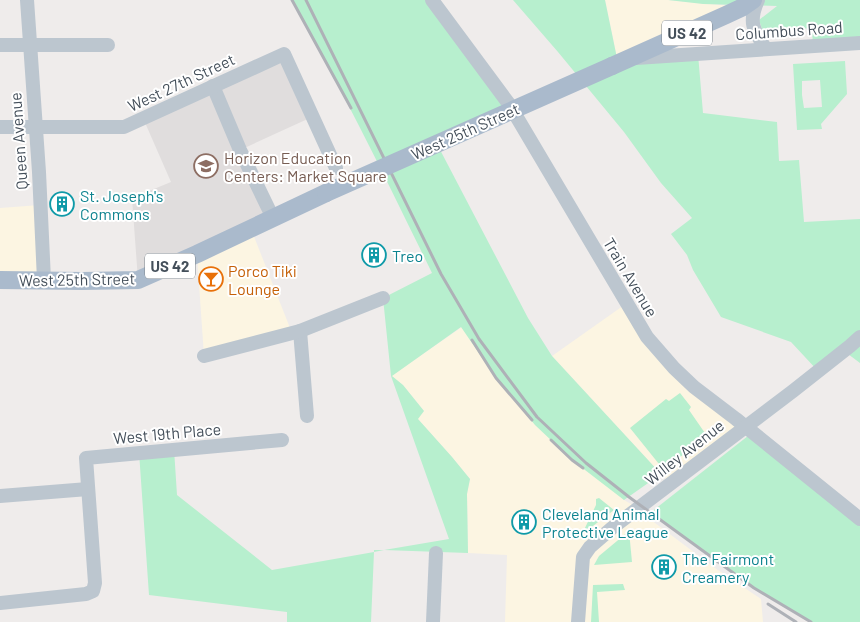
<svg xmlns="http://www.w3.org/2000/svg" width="860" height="622" font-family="Barlow,sans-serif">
	<rect width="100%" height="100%" fill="#efeceb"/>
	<!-- commercial -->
	<g fill="#fcf5e2">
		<path d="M605,0H668L743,7L618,63Z"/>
		<path d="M40,205L44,280H0V208Z"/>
		<path d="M251,229L292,333L204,356L197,255Z"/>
		<path d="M627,303L647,337L746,426L670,484L552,356Z"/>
		<path d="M462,327L496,378L624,500L638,508L651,520L715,568L761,599L763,622H505L507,555L468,553L467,494L470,479L452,457L417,418L424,411L403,385L391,376Z"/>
	</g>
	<!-- education -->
	<path fill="#e0dddd" d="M284,54L312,117L240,150L273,218L138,280L132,198L171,182L143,118Z"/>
	<!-- green -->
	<g fill="#b7efce" fill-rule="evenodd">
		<path d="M292,0H432L509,104L437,144L528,318L552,356L661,474L624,500L572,460L535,425L496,378L461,327L392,376L403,385L424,411L418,419L452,457L470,479L467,494L468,553L384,550L374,552L371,622H287V612L149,595L139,452L174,449L177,495L272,570L374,552V550H384L449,539L391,376L383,298L432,273C387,181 342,89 292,0Z"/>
		<path d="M513,0H605L618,63L698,54L703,113L777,122L779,161L799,160L804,222L860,219V363L844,351L818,371L791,342L721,317L693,270L687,255L671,234L692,218L661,183L624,132L558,52Z"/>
		<path d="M668,0H860V43L813,46L812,28L763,32L759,20L777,6L703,4Z"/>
		<path d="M845,61L847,94L821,124L822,129L797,130L793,64ZM820,80L822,107L804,108L802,95V81Z"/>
		<path d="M680,393L691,407L689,410L707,436L690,450L663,469L630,428L666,399L669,401Z"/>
		<path d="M753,432L860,519V622H811L754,588L650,513Z"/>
		<path d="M599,498L614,510L585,532L584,530L596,505V499Z"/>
		<path d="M629,531L632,562L594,565L599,556Z"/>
		<path d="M623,584L625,590L597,592L599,622H591L593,585Z"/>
	</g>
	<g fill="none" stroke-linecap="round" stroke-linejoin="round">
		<!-- minor -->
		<g stroke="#bcc6cf" stroke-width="14">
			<path d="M27,0L39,172L44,280"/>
			<path d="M432,0L509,104L647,337L674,368L694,387L736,419L860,519"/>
			<path d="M758,0C748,22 753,30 766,49"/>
			<path d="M0,45H108"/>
			<path d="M636,58L860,43"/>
			<path d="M213,86L240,150L273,218"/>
			<path d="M0,127H124L284,54L336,168"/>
			<path d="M300,331L307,416"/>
			<path d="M204,356L300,331L383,298"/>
			<path d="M0,496L88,489"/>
			<path d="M0,603L86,594L93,591L95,583L86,458L282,440"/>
			<path d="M433,622L436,553"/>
			<path d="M578,622L583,557L590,547L612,528L793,391L850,346L860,337"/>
		</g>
		<!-- major -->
		<g stroke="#aabacc" stroke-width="18">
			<path d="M612,66L726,15L743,7L753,0"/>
			<path d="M0,280L82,281L138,280L197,254L326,193"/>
		</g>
		<!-- rail -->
		<g stroke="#aeb1b7" stroke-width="3">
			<path d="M292,0L351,108"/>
			<path d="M306,0L441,274L479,339L537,417L586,463L629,497L754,588L811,622"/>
			<path d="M472,340L496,378L532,420"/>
			<path d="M551,440L572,460L583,468"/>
			<path d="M768,604L796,622"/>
		</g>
		<!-- major-bridge -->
		<path stroke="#aabacc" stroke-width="18" d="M326,193L612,66"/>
	</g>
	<!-- icons -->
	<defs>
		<g id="school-ring" transform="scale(1.25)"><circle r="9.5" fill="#fff" stroke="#8d6e63" stroke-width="1.5"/><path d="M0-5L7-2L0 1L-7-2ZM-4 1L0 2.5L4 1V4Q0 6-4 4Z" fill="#8d6e63"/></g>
		<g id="building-ring" transform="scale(1.25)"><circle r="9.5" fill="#fff" stroke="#0f9aa8" stroke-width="1.5"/><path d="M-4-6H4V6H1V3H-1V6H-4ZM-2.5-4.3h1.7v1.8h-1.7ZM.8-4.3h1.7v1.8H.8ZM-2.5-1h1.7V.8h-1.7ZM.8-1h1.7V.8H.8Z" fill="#0f9aa8"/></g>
		<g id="bar-ring" transform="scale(1.25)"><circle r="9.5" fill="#fff" stroke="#e8710a" stroke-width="1.5"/><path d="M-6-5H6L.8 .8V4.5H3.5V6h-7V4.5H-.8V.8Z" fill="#e8710a"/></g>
	</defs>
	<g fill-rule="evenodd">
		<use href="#school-ring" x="206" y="166"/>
		<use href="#building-ring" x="62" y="204"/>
		<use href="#building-ring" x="374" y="255"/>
		<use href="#bar-ring" x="211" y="279"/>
		<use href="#building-ring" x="524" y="522"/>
		<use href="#building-ring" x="664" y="567"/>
	</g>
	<g text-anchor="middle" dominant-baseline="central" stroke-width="4" stroke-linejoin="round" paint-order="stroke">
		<!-- shield labels -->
		<g fill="#fff" stroke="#7c848c" stroke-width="1">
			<rect x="662" y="20.5" width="50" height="25" rx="4"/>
			<rect x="145" y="253.5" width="50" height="25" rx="4"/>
		</g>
		<g font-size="15" font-weight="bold" fill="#444f5a">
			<text x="687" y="33">US 42</text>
			<text x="170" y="266">US 42</text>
		</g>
		<!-- street labels -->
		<g font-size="16" fill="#444f5a" stroke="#fff">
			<text transform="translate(789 30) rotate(-4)">Columbus Road</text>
			<text transform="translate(181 82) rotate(-25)">West 27th Street</text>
			<text transform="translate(465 131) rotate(-24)">West 25th Street</text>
			<text transform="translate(18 141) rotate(-94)">Queen Avenue</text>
			<text transform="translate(631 277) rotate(59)">Train Avenue</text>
			<text transform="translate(77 279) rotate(-1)">West 25th Street</text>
			<text transform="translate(167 433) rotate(-5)">West 19th Place</text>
			<text transform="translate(684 452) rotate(-38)">Willey Avenue</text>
		</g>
		<!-- education labels -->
		<g font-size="16" fill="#785e54" stroke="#fff" text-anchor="start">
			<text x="224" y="157">Horizon Education<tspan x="224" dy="18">Centers: Market Square</tspan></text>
		</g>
		<!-- culture labels -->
		<g font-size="16" fill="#0d838f" stroke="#fff" text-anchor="start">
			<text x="80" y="195">St. Joseph's<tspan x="80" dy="18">Commons</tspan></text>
			<text x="392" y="255">Treo</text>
			<text x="542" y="513">Cleveland Animal<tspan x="542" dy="18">Protective League</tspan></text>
			<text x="682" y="558">The Fairmont<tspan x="682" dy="18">Creamery</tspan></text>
		</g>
		<!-- food labels -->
		<g font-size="16" fill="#c56008" stroke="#fff" text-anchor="start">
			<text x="228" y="270">Porco Tiki<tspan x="228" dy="18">Lounge</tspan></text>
		</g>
	</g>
</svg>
